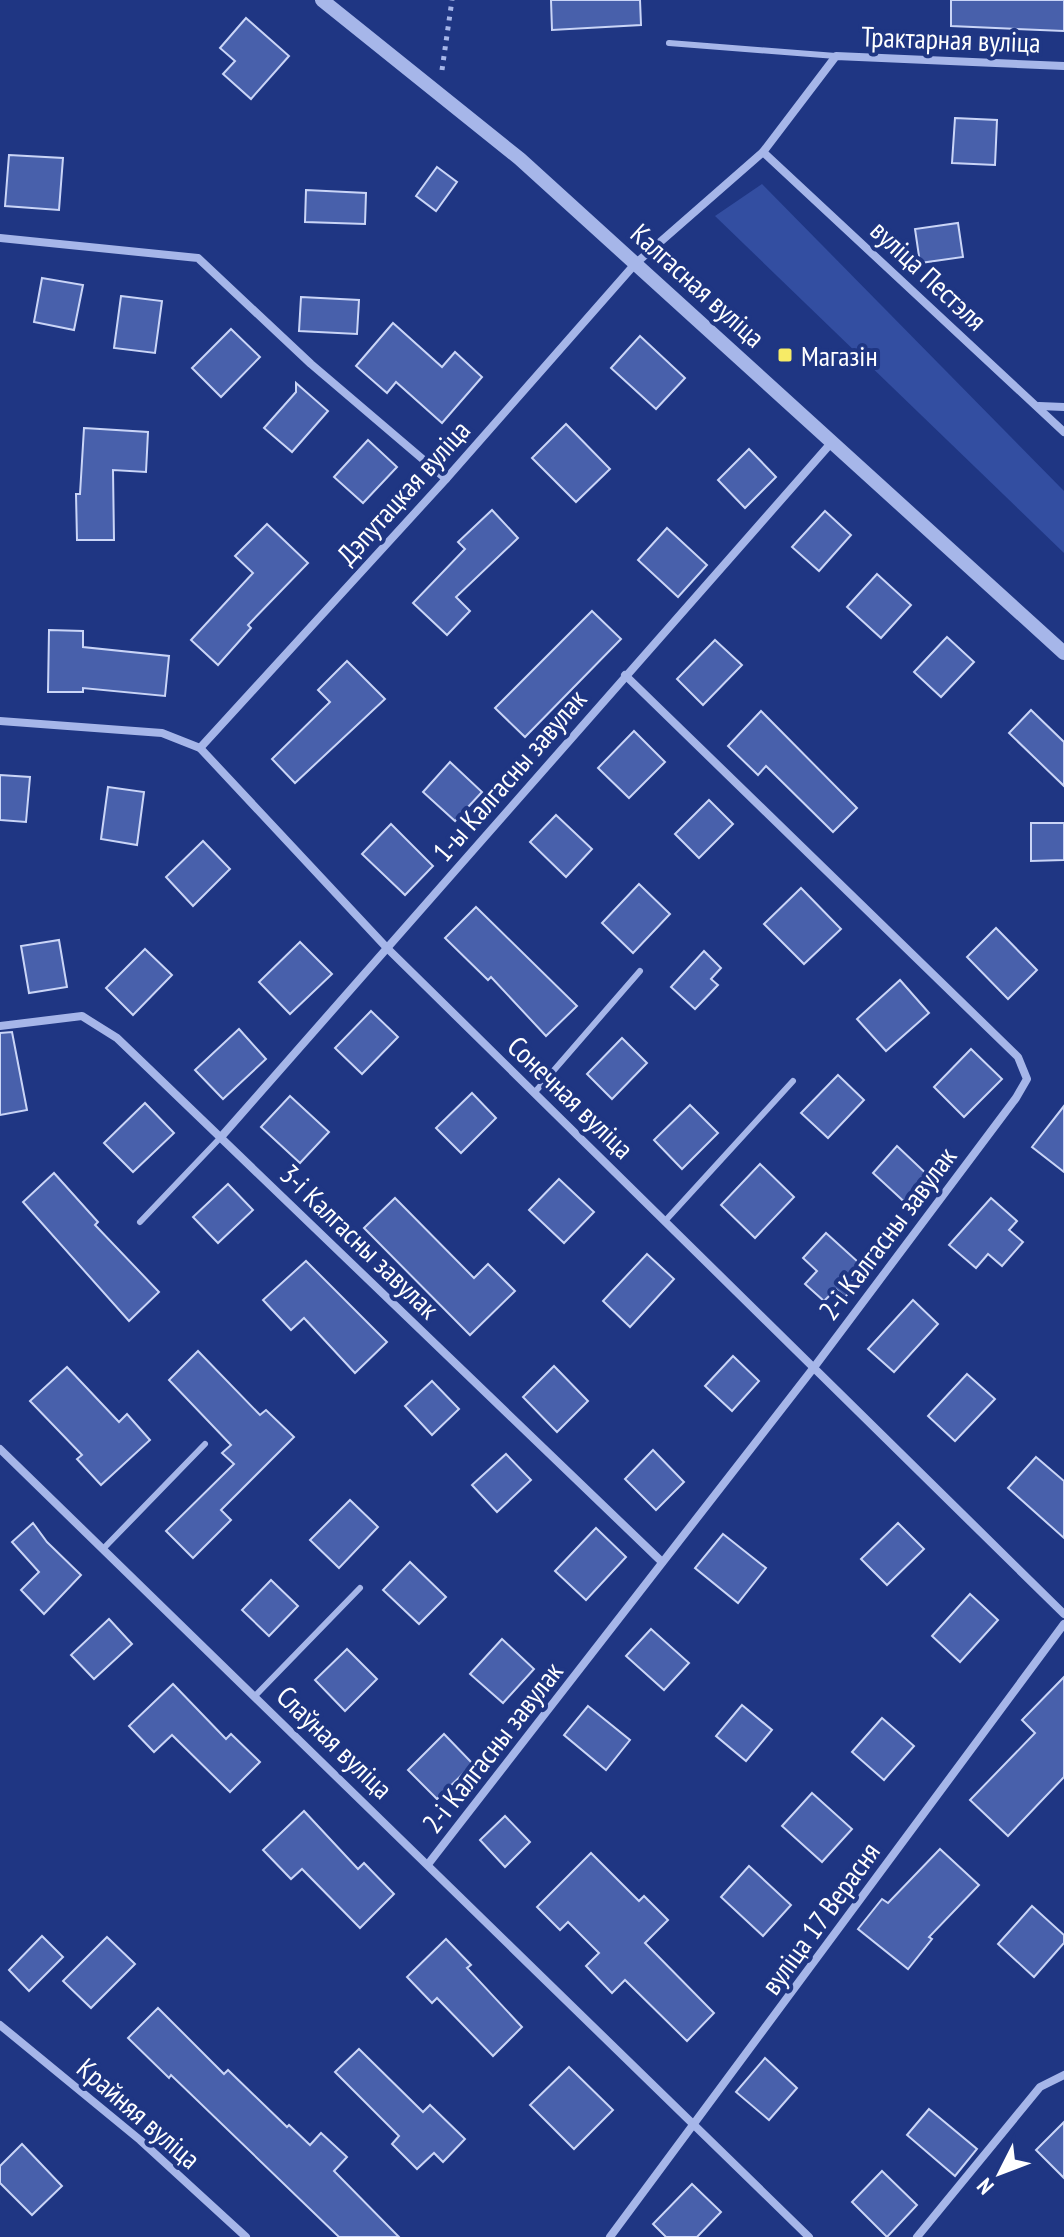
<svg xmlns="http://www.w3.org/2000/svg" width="1064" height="2237" font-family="'PT Sans Narrow',sans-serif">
	<rect width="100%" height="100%" fill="#1f3683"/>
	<!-- green -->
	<path fill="#334ea1" d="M762,184L1064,491V553L715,216Z"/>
	<!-- building -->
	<g fill="#4860ab" stroke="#cad5f7" stroke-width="2">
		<path d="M551,0H640L641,25L552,30Z"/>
		<path d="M951,0H1064V31L951,26Z"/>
		<path d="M246,18L289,56L251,99L223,74L235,61L220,48Z"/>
		<path d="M955,118L997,120L995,165L952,163Z"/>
		<path d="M9,155L63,158L59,210L5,206Z"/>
		<path d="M437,167L457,182L436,211L416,196Z"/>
		<path d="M306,190L366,193L365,224L305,222Z"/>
		<path d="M958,223L963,257L920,263L915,229Z"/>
		<path d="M42,278L83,285L74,330L34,322Z"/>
		<path d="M121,296L162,301L155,353L114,348Z"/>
		<path d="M301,297L359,300L357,334L299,331Z"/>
		<path d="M393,323L442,367L455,352L482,377L442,423L396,382L387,393L356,366Z"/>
		<path d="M231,329L260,357L221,397L192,368Z"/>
		<path d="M640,336L685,378L656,409L611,368Z"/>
		<path d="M296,383L328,411L292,452L264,428L296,392Z"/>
		<path d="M566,424L610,469L576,502L532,458Z"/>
		<path d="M84,428L148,432L146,472L113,470L114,540H77L76,494H80Z"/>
		<path d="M368,440L397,467L363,503L334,477Z"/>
		<path d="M749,449L776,477L745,508L718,480Z"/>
		<path d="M492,510L518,538L456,597L470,611L447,635L413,603L465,549L458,542Z"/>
		<path d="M825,511L851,535L819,571L792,547Z"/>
		<path d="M267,524L308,563L248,625L251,628L218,665L191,640L253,573L235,556Z"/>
		<path d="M667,528L707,565L678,597L638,560Z"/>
		<path d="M877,574L911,605L881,638L847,607Z"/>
		<path d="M592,611L621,639L525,737L495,708Z"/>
		<path d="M49,630L83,631V647L169,656L165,696L83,688V692H48Z"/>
		<path d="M947,637L974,662L941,697L914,672Z"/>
		<path d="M715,640L742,665L703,705L677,679Z"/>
		<path d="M347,661L385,699L295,783L272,759L330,702L318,690Z"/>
		<path d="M1031,710L1064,742V786L1009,733Z"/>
		<path d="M761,711L857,808L833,832L766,766L758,775L728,746Z"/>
		<path d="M634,731L665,762L629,798L598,768Z"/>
		<path d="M450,762L482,792L455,821L423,792Z"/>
		<path d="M0,775L30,777L26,822L0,820Z"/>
		<path d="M108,787L144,792L137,845L101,839Z"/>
		<path d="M709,800L733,824L699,858L675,834Z"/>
		<path d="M556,815L592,849L566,877L530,842Z"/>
		<path d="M1031,823H1064V860L1031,861Z"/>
		<path d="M391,824L433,866L405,895L362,854Z"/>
		<path d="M203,841L230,869L193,906L166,877Z"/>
		<path d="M639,884L670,914L633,953L602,923Z"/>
		<path d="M801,888L841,929L804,964L764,924Z"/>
		<path d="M476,907L577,1006L546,1036L491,977L488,980L445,938Z"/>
		<path d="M996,928L1037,970L1008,999L967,957Z"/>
		<path d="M59,940L67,987L29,993L21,946Z"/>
		<path d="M300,942L332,974L290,1014L259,982Z"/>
		<path d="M145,949L172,975L133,1015L106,988Z"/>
		<path d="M704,951L721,968L711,979L718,985L695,1009L671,987Z"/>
		<path d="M900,980L929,1013L886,1051L857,1019Z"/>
		<path d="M371,1011L398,1037L362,1074L335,1048Z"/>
		<path d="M239,1029L266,1059L223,1099L195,1070Z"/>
		<path d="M12,1032L27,1110L0,1115V1033Z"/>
		<path d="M622,1038L647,1063L612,1099L587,1074Z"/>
		<path d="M971,1049L1002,1079L964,1117L934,1087Z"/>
		<path d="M838,1075L864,1100L828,1138L801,1113Z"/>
		<path d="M472,1093L496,1118L461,1153L436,1128Z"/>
		<path d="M290,1096L329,1132L300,1163L261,1127Z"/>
		<path d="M145,1103L174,1133L133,1172L104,1143Z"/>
		<path d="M690,1105L718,1133L682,1169L654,1140Z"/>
		<path d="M1064,1106V1172L1032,1147Z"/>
		<path d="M897,1146L934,1181L910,1207L873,1173Z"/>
		<path d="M760,1164L794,1197L755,1238L721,1205Z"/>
		<path d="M54,1173L98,1222L95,1225L159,1292L129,1321L23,1202Z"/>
		<path d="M559,1179L594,1212L564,1243L529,1210Z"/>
		<path d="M228,1184L253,1210L218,1243L193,1217Z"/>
		<path d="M395,1198L474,1278L488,1264L515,1291L470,1335L364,1228Z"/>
		<path d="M991,1198L1017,1221L1009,1230L1023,1242L1002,1266L988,1254L976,1268L949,1245Z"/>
		<path d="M826,1233L868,1271L845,1297L836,1289L824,1301L805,1284L817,1271L803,1258Z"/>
		<path d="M647,1254L674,1279L630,1327L603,1301Z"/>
		<path d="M306,1261L387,1342L355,1373L304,1318L291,1330L263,1300Z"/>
		<path d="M913,1300L938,1324L894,1372L868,1349Z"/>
		<path d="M198,1351L260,1415L266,1410L294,1437L221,1510L231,1520L193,1558L166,1531L234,1464L222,1453L231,1445L169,1380Z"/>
		<path d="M733,1356L759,1381L732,1411L705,1386Z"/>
		<path d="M554,1366L588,1401L557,1432L523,1397Z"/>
		<path d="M67,1367L119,1422L127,1414L150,1440L101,1485L77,1459L82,1455L30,1401Z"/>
		<path d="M967,1374L995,1399L955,1441L928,1416Z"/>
		<path d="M432,1381L459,1409L432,1435L405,1406Z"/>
		<path d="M653,1450L684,1482L656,1510L625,1479Z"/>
		<path d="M506,1454L531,1480L497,1512L472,1485Z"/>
		<path d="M1036,1457L1064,1481V1538L1008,1488Z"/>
		<path d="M350,1500L378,1527L339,1568L310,1540Z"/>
		<path d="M33,1523L47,1542L81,1575L44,1614L21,1590L39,1572L12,1542Z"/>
		<path d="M898,1523L924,1549L887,1585L861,1559Z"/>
		<path d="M596,1528L626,1557L586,1600L555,1571Z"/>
		<path d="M723,1534L766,1568L738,1603L695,1568Z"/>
		<path d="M410,1562L446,1597L419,1624L383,1590Z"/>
		<path d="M271,1580L298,1606L269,1636L242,1610Z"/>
		<path d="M970,1594L998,1620L960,1662L932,1636Z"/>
		<path d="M109,1619L132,1644L94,1679L71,1655Z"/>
		<path d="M651,1629L689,1663L664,1690L626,1656Z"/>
		<path d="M502,1639L534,1669L503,1703L470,1674Z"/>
		<path d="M347,1649L377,1679L345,1711L315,1680Z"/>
		<path d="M1064,1677V1777L1008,1836L970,1800L1035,1733L1022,1720Z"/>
		<path d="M173,1684L226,1739L231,1734L260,1762L230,1792L172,1735L154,1752L129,1726Z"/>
		<path d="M742,1705L772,1730L746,1761L716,1736Z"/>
		<path d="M588,1706L630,1740L606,1770L564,1735Z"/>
		<path d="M882,1718L914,1746L884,1780L852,1752Z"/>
		<path d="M444,1734L473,1764L437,1799L408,1770Z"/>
		<path d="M812,1793L852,1829L822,1862L782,1826Z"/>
		<path d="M304,1811L358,1869L364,1863L394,1894L360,1928L302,1869L291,1879L263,1850Z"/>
		<path d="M505,1816L530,1842L505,1867L480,1840Z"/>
		<path d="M940,1849L979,1885L929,1937L932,1939L908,1969L858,1929L882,1899L888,1903Z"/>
		<path d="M591,1853L639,1901L644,1896L668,1920L645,1943L714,2013L687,2041L625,1980L612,1993L586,1966L599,1953L568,1922L560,1930L537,1907Z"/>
		<path d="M749,1866L791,1905L763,1936L721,1897Z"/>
		<path d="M1032,1906L1064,1935V1943L1034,1977L998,1944Z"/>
		<path d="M42,1936L63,1957L29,1991L9,1970Z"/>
		<path d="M107,1937L135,1964L91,2008L63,1981Z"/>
		<path d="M446,1939L471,1965L467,1968L522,2027L493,2056L437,1998L432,2003L407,1977Z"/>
		<path d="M158,2008L224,2074L228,2070L287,2127L289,2125L310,2145L321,2133L347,2157L334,2171L399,2237H339L171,2075L169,2078L128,2038Z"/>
		<path d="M359,2049L423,2112L430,2105L465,2139L443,2162L434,2153L417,2169L392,2144L399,2136L335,2072Z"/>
		<path d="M765,2058L797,2088L769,2120L736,2092Z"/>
		<path d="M569,2067L613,2110L574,2149L530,2105Z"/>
		<path d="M929,2109L977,2149L955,2176L907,2135Z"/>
		<path d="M1064,2122V2178L1036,2150Z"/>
		<path d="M22,2144L62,2186L32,2215L0,2183V2166Z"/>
		<path d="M882,2171L917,2205L887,2237L852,2202Z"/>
		<path d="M692,2184L721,2212L697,2237H666L653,2224Z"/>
	</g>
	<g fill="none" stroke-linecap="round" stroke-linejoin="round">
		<!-- path -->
		<path stroke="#a6b6e9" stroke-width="5" stroke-dasharray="4 6" stroke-linecap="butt" d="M442,70L452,0"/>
		<!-- service -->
		<g stroke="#a6b6e9" stroke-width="6">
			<path d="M669,43L836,56"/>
			<path d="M535,1092L640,971"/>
			<path d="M666,1220L793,1081"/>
			<path d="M140,1222L221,1137"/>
			<path d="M103,1549L205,1444"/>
			<path d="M255,1696L360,1588"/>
		</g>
		<!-- minor -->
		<g stroke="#a6b6e9" stroke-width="8">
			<path d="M763,152L1064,432"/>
			<path d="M0,238L198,258L311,364L446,479"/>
			<path d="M1039,406L1064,407"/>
			<path d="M0,721L162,733L200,748L387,948L1064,1614"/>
			<path d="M200,748L446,479L635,264L763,152L836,56L1064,66"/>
			<path d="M0,1026L82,1016L117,1038L662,1562"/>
			<path d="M221,1137L832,442"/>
			<path d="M0,1449L809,2237"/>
			<path d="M429,1863L815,1366L1016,1098L1027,1079L1018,1057L625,675"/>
			<path d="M0,2025L140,2140L246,2237"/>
			<path d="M610,2237L1064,1624"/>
			<path d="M917,2237L1040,2087L1064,2075"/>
		</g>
		<!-- tertiary -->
		<path stroke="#a6b6e9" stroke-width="14" d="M322,0L520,159L1064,653"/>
	</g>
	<!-- markers -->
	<rect fill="#f7eb66" stroke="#1f3683" stroke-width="3" x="777" y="347" width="16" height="16" rx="4"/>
	<g text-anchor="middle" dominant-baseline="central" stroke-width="8" stroke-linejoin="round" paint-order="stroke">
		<!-- street labels -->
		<g font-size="28" fill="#fff" stroke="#1f3683">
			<text transform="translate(951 39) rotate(2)">Трактарная вуліца</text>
			<text transform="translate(929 275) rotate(43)">вуліца Пестэля</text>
			<text transform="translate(698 285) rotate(42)">Калгасная вуліца</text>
			<text transform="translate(403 492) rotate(-48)">Дэпутацкая вуліца</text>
			<text transform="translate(509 775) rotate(-49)">1-ы Калгасны завулак</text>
			<text transform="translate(571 1097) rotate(44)">Сонечная вуліца</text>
			<text transform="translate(887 1233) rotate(-53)">2-і Калгасны завулак</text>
			<text transform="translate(360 1241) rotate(44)">3-і Калгасны завулак</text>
			<text transform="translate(335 1742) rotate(44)">Слаўная вуліца</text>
			<text transform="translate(492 1747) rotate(-52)">2-і Калгасны завулак</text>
			<text transform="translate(820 1918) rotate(-54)">вуліца 17 Верасня</text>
			<text transform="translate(139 2113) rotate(41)">Крайняя вуліца</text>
		</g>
		<!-- poi labels -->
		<g font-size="28" fill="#fff" stroke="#1f3683" text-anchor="start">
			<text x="801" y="355">Магазін</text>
		</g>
	</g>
	<!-- north arrow -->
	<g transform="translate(1000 2173) rotate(228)" stroke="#1f3683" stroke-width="6" paint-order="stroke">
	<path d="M0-6L14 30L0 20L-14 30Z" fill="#ffffff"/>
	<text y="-12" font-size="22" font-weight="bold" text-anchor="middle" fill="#ffffff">N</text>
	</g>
</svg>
